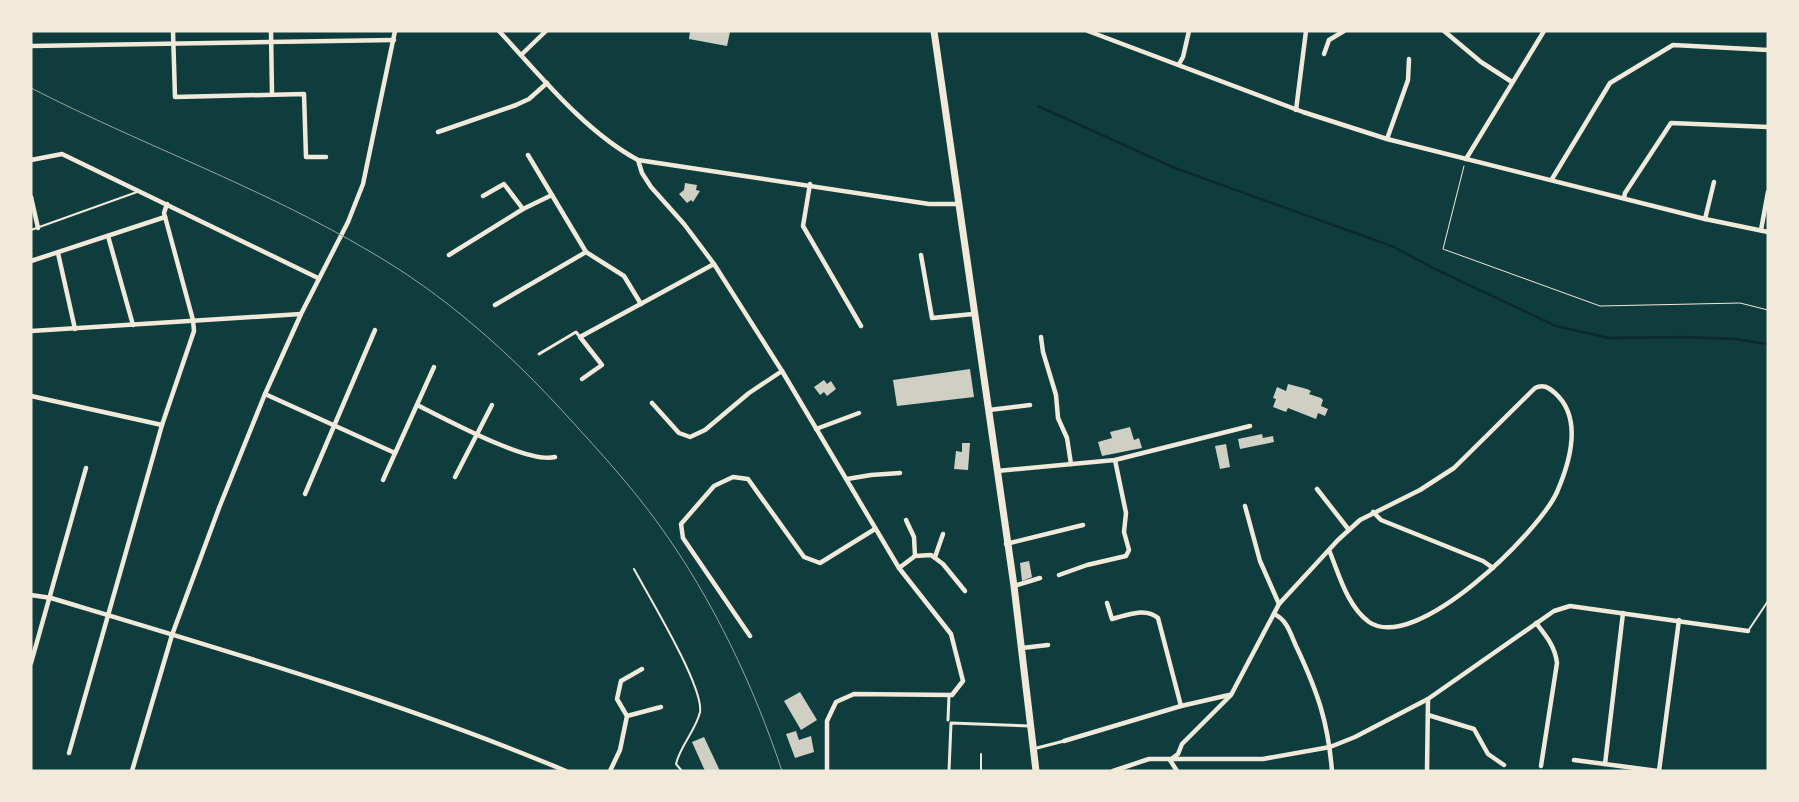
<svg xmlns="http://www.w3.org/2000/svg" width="1799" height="802" font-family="'Titillium Web',sans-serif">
	<rect width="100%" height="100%" fill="#0f3d3e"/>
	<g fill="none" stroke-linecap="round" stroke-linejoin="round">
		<!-- stream -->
		<path stroke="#0a2a2b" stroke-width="2.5" d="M1038,106L1175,168L1394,247L1435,269L1556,326L1609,338L1681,337L1735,339L1768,344"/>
	</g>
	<!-- building -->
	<g fill="#cfcfc3">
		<path d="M690,31L730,32L727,46L689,39Z"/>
		<path d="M685,183L697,185L696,190L700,191L693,202L691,200L687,203L679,194L684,190Z"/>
		<path d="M970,369L974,397L897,406L893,380Z"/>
		<path d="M824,380L827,384L831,381L836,389L827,396L824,392L820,395L814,387Z"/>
		<path d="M1288,384L1307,389L1311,391L1309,394L1321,398L1323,400L1321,406L1328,409L1325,416L1318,413L1316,419L1288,408L1286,412L1273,407L1276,399L1273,398L1277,387L1286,391Z"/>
		<path d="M1130,427L1134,440L1139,438L1142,448L1102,456L1098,442L1112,438L1110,432Z"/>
		<path d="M1262,434L1263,438L1273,436L1274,442L1240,449L1238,439Z"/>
		<path d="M962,443H970L968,470L954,469L956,451L962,452Z"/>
		<path d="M1226,444L1230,467L1220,469L1215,446Z"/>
		<path d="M1029,561L1032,577L1022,581L1020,563Z"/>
		<path d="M800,692L817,720L801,730L784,701Z"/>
		<path d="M796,731L799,740L811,736L814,752L795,758L786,734Z"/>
		<path d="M704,737L720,771H705L692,742Z"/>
	</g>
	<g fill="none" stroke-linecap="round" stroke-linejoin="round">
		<!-- path -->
		<path stroke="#f1e9da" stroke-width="1" d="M1464,166L1443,249L1600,306L1740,303L1768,310"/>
		<!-- service -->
		<g stroke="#f1e9da" stroke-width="2">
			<path d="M31,230L137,192"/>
			<path d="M634,569C648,595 704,687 700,712C696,730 680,746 676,764L682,771"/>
			<path d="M1748,631L1768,601"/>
			<path d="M981,754V771"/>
		</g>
		<!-- pedestrian -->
		<g stroke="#f1e9da" stroke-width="3">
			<path d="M539,354L576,332L580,337"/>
			<path d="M948,720L949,695"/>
			<path d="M1033,749L1064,741"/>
			<path d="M949,771L951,723L1030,726"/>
		</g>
		<!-- minor -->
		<g stroke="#f1e9da" stroke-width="4.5">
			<path d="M173,31L175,97L304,94L306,157H326"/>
			<path d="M271,31L272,94"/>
			<path d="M499,31C540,75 584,131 638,160L929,204H959"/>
			<path d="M1088,31L1303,112L1387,139L1705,219L1768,232"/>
			<path d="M1444,31L1481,62L1512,82"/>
			<path d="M31,46L394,40"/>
			<path d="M1324,54L1329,40L1344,31"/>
			<path d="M521,55L546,31"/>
			<path d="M1179,64L1183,57L1189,31"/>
			<path d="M1296,110L1306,31"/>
			<path d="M438,132L516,105L529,99L547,83"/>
			<path d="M1387,139L1408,80L1409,59"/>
			<path d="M528,155L586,252L624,276L641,304"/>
			<path d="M1466,159L1544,31"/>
			<path d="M31,160L62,154L318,278"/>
			<path d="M638,160L642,173L651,187L684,224L714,264L782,371L899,568L951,634L963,681L952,695L854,694L836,702L827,721V771"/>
			<path d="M1552,179L1610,83L1673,45L1768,50"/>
			<path d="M810,184L803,226L861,326"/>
			<path d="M483,196L504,184L523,209"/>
			<path d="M31,197L38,228"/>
			<path d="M1624,198L1625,193L1671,123L1768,127"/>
			<path d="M1705,219L1714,182"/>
			<path d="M1761,230L1768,192"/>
			<path d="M108,236L133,325"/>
			<path d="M58,253L75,329"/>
			<path d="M449,255L523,209L552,195"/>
			<path d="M921,255L932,318L973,314"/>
			<path d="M31,261L165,217"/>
			<path d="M495,305L586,252"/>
			<path d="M31,331L301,314"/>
			<path d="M1041,337L1043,352L1056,395L1058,418L1067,438L1071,464"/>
			<path d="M582,379L602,365L580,337L714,264"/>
			<path d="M265,394L395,453"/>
			<path d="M31,396L162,425"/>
			<path d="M652,403L679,433L690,437L705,430L749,393L782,371"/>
			<path d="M417,405C446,419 527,464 555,457"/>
			<path d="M989,410L1030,405"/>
			<path d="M816,429L859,413"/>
			<path d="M997,471L1115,460L1250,426"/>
			<path d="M455,477L492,405"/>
			<path d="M847,479L871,475L900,473"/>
			<path d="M383,480L434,367"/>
			<path d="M1317,489L1349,530"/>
			<path d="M305,494L375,330"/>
			<path d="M1245,506L1260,561L1279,604"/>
			<path d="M1373,512L1381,520L1483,561L1493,568"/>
			<path d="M906,520L914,537L915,556"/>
			<path d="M1006,544L1083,525"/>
			<path d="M935,557L943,534"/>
			<path d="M899,568L915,556L931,555L943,564L965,591"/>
			<path d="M1059,575L1087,565L1126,556L1129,550L1124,532L1126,513L1115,460"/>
			<path d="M1014,586L1040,578"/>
			<path d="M31,595L51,598C224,650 399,701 566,771"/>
			<path d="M1107,603L1112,619C1128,615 1145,607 1158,618L1181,706"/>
			<path d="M1274,614C1288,620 1291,636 1297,648C1318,693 1328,722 1332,771"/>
			<path d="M1536,623C1546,636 1555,646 1557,663L1541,766"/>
			<path d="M750,636L683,538L681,524L714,486L733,477L748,479L804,557L820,563L875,529"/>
			<path d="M1022,648L1048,645"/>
			<path d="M31,663L86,468"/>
			<path d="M1428,715L1474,729L1488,754L1504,765"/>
			<path d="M627,716L661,707"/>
			<path d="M1064,741L1181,706L1229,695"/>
			<path d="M69,753L162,425L194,331L193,320L164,213L167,204"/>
			<path d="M1170,760L1178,754L1182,744L1231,695L1279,604L1338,540L1360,520L1420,490L1454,468L1535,388C1543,384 1548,387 1555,393C1583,418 1570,462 1557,492C1539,532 1416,654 1369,622C1347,606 1339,574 1329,550"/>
			<path d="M1170,760L1177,771"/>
			<path d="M1574,760L1658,771"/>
			<path d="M1605,764L1623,613"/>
			<path d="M132,771L172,635L219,508L265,394L301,314L348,222L363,184L395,31"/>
			<path d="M610,771L620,750L627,716L617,699L621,681L642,669"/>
			<path d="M1113,771L1149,759H1263L1330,747L1355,737L1428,699L1554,611L1570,606L1748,631"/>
			<path d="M1427,771L1428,699"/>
			<path d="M1659,771L1679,620"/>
		</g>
		<!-- trunk -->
		<path stroke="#f1e9da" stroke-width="7" d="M934,31L1014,586L1036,771"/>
		<!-- tram -->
		<path stroke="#97a49c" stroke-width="1" d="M31,88C142,145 261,187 369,251C444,294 510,353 568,417C600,452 632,487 660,526C713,600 753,684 782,771"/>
	</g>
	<!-- border -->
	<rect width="1799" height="802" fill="none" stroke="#f1e9da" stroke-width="65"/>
</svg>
